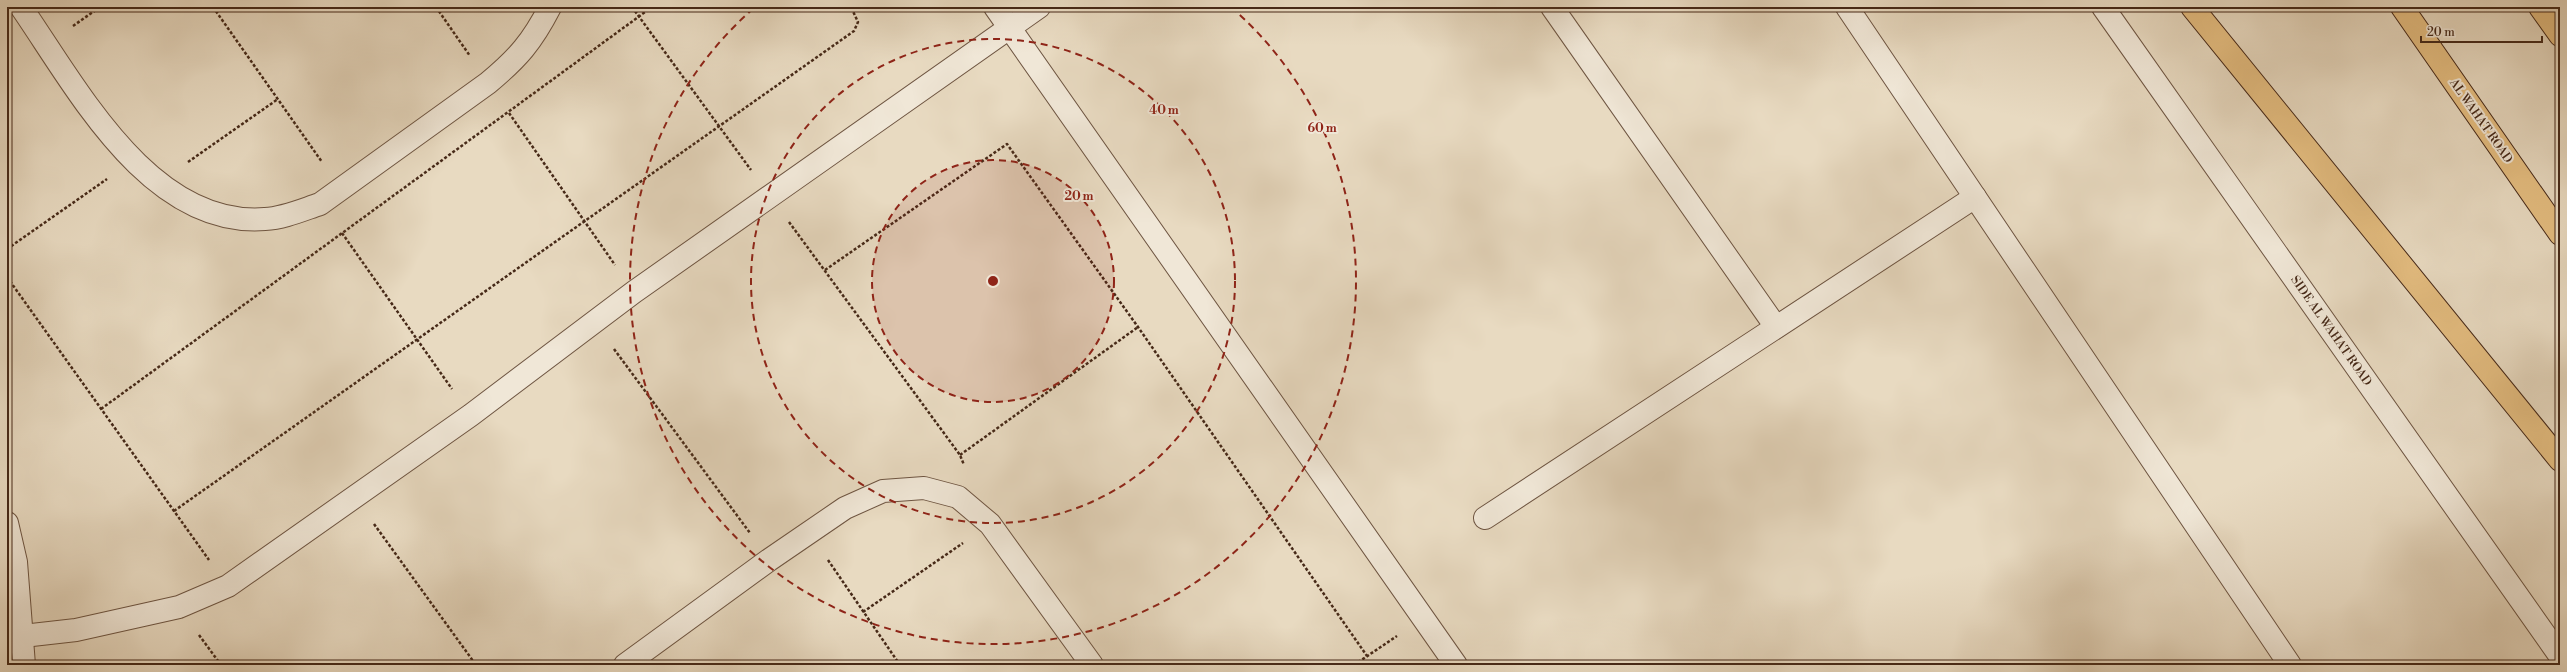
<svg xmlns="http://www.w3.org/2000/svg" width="2567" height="672" font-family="'Libre Bodoni',serif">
	<rect width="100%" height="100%" fill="#e8dac1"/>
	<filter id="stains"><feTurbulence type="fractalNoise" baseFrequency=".005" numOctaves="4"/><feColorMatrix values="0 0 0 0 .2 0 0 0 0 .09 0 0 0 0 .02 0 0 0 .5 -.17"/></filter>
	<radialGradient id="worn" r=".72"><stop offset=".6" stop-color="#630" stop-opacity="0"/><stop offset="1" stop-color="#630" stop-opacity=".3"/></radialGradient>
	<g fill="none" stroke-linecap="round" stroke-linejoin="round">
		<!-- minor casing -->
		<g stroke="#6e5542" stroke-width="24">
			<g id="minor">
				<path d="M21,7C77,88 150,228 265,219C284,218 302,210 320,204L488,83C518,58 532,42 550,7"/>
				<path d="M1552,7L1776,327"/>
				<path d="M1847,7L2290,665"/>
				<path d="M1485,518L1975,197"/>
				<path d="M7,523L16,562L24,665"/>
				<path d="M23,636L76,630L179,607L228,586L471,415L634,292L1039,7"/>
				<path d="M625,665L769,560L845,508L883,491L924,488L958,497L990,524L1092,665"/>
			</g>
		</g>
		<!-- tertiary casing -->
		<g stroke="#6e5542" stroke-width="24">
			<g id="tertiary">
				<path d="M995,7L1456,665"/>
				<path d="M2103,7L2560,656"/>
			</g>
		</g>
		<!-- trunk casing -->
		<g stroke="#462918" stroke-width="24">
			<g id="trunk">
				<path d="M2192,7L2560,460"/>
				<path d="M2402,7L2560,234"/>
				<path d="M2540,7L2560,35"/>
			</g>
		</g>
		<!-- path -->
		<g stroke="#462918" stroke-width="2.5" stroke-dasharray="3 2" stroke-linecap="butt">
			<path d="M213,7L322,162"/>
			<path d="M436,7L470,56"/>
			<path d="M632,7L751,170"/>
			<path d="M73,26L100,7"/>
			<path d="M509,113L615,265"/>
			<path d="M188,162L278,99"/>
			<path d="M789,222L960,455L964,465"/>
			<path d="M342,233L452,389"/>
			<path d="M7,249L107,179"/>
			<path d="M825,270L1007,144L1138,327L1367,656"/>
			<path d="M7,277L209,560"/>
			<path d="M614,349L750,533"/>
			<path d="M101,409L652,7"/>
			<path d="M960,455L1138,327"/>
			<path d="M174,511L854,31L858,22L851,7"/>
			<path d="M374,524L476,665"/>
			<path d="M828,560L900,665"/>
			<path d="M863,612L963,543"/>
			<path d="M199,635L221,665"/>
			<path d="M1354,665L1397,636"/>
		</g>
		<!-- minor -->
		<use href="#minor" stroke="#f0e7d7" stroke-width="22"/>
		<!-- tertiary -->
		<use href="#tertiary" stroke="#f0e7d7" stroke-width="22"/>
		<!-- trunk -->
		<use href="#trunk" stroke="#e4bd80" stroke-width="22"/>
	</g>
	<!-- distance rings -->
	<circle cx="993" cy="281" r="121" fill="#8f2418" fill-opacity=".12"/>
	<g fill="none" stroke="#8f2418" stroke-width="2" stroke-dasharray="7 5">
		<circle cx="993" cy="281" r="121"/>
		<circle cx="993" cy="281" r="242"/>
		<path d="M1231 7A363 363 0 1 1 755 7"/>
	</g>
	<g text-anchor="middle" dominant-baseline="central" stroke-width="4" stroke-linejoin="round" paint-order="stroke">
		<!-- street labels -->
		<g font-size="12" fill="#462918" stroke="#f0e7d7">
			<text transform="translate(2481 121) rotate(55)">AL WAHAT ROAD</text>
			<text transform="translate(2331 331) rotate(55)">SIDE AL WAHAT ROAD</text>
		</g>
	</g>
	<circle cx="993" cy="281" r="6" fill="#8f2418" stroke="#f0e7d7" stroke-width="2"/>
	<g font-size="12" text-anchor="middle" font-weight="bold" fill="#8f2418" stroke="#f0e7d7" stroke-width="4" stroke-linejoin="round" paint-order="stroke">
		<text x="1164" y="114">40 m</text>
		<text x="1322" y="132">60 m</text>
		<text x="1079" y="200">20 m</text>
	</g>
	<!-- margin -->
	<rect width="2567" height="672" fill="none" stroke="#e8dac1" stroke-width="24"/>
	<rect x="8" y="8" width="2551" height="656" fill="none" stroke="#462918" stroke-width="2"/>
	<rect x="12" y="12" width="2543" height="648" fill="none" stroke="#462918"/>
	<!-- scale -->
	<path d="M2421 36v6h121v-6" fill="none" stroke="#462918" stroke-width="2"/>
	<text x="2427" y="36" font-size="12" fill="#462918" stroke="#f0e7d7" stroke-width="3" paint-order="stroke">20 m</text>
	<rect width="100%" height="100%" filter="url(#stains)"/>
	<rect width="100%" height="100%" fill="url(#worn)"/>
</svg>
